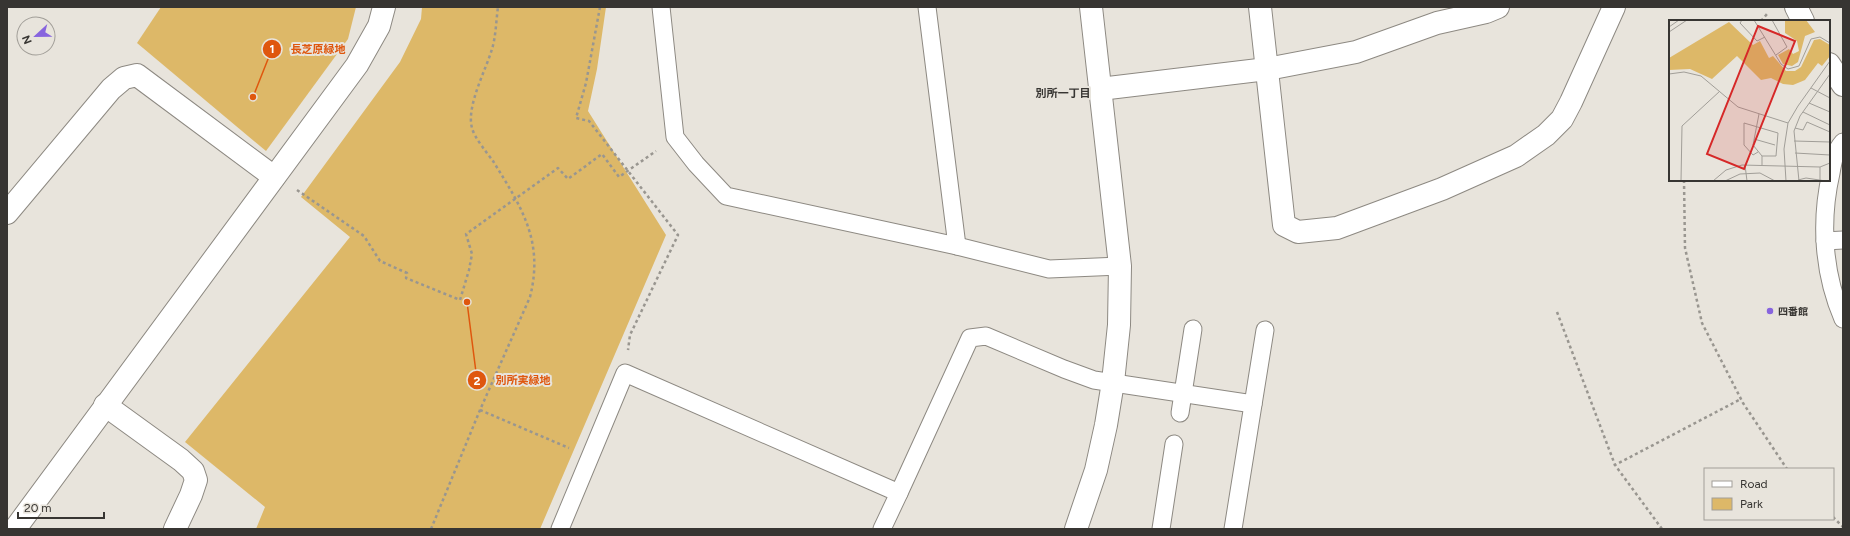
<svg xmlns="http://www.w3.org/2000/svg" width="1850" height="536" font-family="Figtree,'Noto Sans JP',sans-serif">
	<rect width="100%" height="100%" fill="#e8e4dc"/>
	<!-- green -->
	<g fill="#ddb868">
		<path d="M161,7H356L348,39L266,151L137,43Z"/>
		<path d="M422,7H606L597,69L588,111L666,235L540,529H256L265,507L185,442L350,237L301,197L400,62L421,19Z"/>
	</g>
	<g fill="none" stroke-linecap="round" stroke-linejoin="round">
		<!-- service casing -->
		<g stroke="#8d8982" stroke-width="19">
			<g id="service">
				<path d="M661,7L675,137L696,164L726,196L957,246L1049,269L1120,266"/>
				<path d="M927,7L957,246"/>
				<path d="M1843,142C1835,151 1833,161 1831,173C1820,221 1823,273 1843,319"/>
				<path d="M1825,241L1843,240"/>
				<path d="M1180,413L1193,329"/>
				<path d="M899,493L970,338L986,336L1064,369L1094,380L1253,404"/>
				<path d="M560,529L625,373L899,493L882,529"/>
				<path d="M1161,529L1174,444"/>
				<path d="M1233,529L1265,330"/>
			</g>
		</g>
		<!-- minor casing -->
		<g stroke="#8d8982" stroke-width="24">
			<g id="minor">
				<path d="M1260,7L1284,225L1298,232L1337,228L1442,189L1516,156L1546,135L1562,119L1571,102L1614,7"/>
				<path d="M1100,89L1267,69L1356,52L1437,23L1486,12L1498,7"/>
				<path d="M7,213L111,89L124,78L137,75L274,177"/>
				<path d="M105,405L181,460L193,471L196,480L191,495L175,529"/>
			</g>
		</g>
		<!-- tertiary casing -->
		<g stroke="#8d8982" stroke-width="24">
			<g id="tertiary">
				<path d="M1796,7L1803,21"/>
				<path d="M1829,64L1843,85"/>
				<path d="M15,529L357,65L379,26L384,7"/>
				<path d="M1076,529L1096,470L1106,425L1113,382L1119,325L1120,266L1091,7"/>
			</g>
		</g>
		<!-- path -->
		<g stroke="#999690" stroke-width="2.5" stroke-dasharray="3 3" stroke-linecap="butt">
			<path d="M600,7L586,83L576,118L589,121L678,235L630,335L628,350"/>
			<path d="M1761,21L1767,14"/>
			<path d="M1684,180L1685,248L1702,323L1743,403L1787,469"/>
			<path d="M297,190L364,236L380,261L407,273L406,278L460,300L469,270L472,254L466,234L558,168L568,179L602,154L619,177L656,151"/>
			<path d="M1557,312L1615,465"/>
			<path d="M480,410L569,448"/>
			<path d="M1833,517L1843,527"/>
			<path d="M431,529L480,410L530,297C544,241 522,208 493,161C487,153 474,137 472,128C466,106 486,70 492,49C496,36 496,21 498,7"/>
			<path d="M1662,529L1615,465L1741,399"/>
		</g>
		<!-- service -->
		<use href="#service" stroke="#fff" stroke-width="17"/>
		<!-- minor -->
		<use href="#minor" stroke="#fff" stroke-width="22"/>
		<!-- tertiary -->
		<use href="#tertiary" stroke="#fff" stroke-width="22"/>
	</g>
	<!-- markers -->
	<circle fill="#8764de" stroke="#e8e4dc" stroke-width="1.5" cx="1770" cy="311" r="4"/>
	<g text-anchor="middle" dominant-baseline="central" stroke-width="4" stroke-linejoin="round" paint-order="stroke">
		<!-- poi labels -->
		<g font-size="10" font-weight="bold" fill="#373532" stroke="#e8e4dc" text-anchor="start">
			<text x="1778" y="311">四番館</text>
		</g>
		<!-- neighbourhood labels -->
		<g font-size="11" font-weight="bold" fill="#373532" stroke="#e8e4dc">
			<text x="1063" y="93">別所一丁目</text>
		</g>
	</g>
	<!-- overview -->
	<g transform="translate(1669 20)">
		<rect width="161" height="161" fill="#e8e4dc"/>
		<path d="M116,0H137L146,12L136,16L129,42L123,46L114,44L109,35L120,29L124,34L130,31L128,21L116,13ZM60,2L84,25L91,21L100,38L104,36L117,51H126L132,47L145,20L151,19L161,25V36L153,46L149,43L136,60L124,65L114,64L102,58L92,60L68,36L43,59L21,49L0,50V38Z" fill="#ddb868"/>
		<path fill="none" stroke="#a19e98" stroke-width="1" d="M73,0L71,3L88,21L96,17M85,0L112,44L119,49L130,46L142,19L151,17L161,23M103,0L118,27L107,35M0,7L10,0M0,12L18,0M0,54L15,52L32,56L69,87L119,103M142,68L161,78M140,83L161,92M134,92L161,105M90,94L84,125L93,136V145M126,108L134,110L138,102L161,112M85,119L106,125M125,121L161,122M89,132L84,135L75,125V103L109,113L107,136H93M126,133L161,135M76,145L78,161M129,160L137,158L157,161M12,161L13,106L51,71M44,161L57,150L73,145L151,147L161,143M56,161L71,154L91,153L106,161M117,161L115,129L119,103L129,86L161,41M130,161L125,111L131,96L161,54M151,161V147"/>
		<path fill="#d62828" fill-opacity="0.15" stroke="#d62828" stroke-width="2" d="M89,6L126,21L75,149L38,134Z"/>
		<rect width="161" height="161" fill="none" stroke="#373532" stroke-width="2"/>
	</g>
	<!-- callouts -->
	<path fill="none" stroke="#df570e" stroke-width="1.5" d="M253 97L272 49M467 302L477 380"/>
	<g fill="#df570e" stroke="#e8e4dc" stroke-width="1.5">
		<circle cx="253" cy="97" r="4"/>
		<circle cx="467" cy="302" r="4"/>
		<circle cx="272" cy="49" r="10"/>
		<circle cx="477" cy="380" r="10"/>
	</g>
	<g font-size="12" text-anchor="middle" font-weight="bold" fill="#fff">
		<text x="272" y="53">1</text>
		<text x="477" y="385">2</text>
	</g>
	<g font-size="11" text-anchor="middle" font-weight="bold" fill="#df570e" stroke="#e8e4dc" stroke-width="4" stroke-linejoin="round" paint-order="stroke">
		<text x="318" y="53">長芝原緑地</text>
		<text x="523" y="384">別所実緑地</text>
	</g>
	<!-- border -->
	<rect width="1850" height="536" fill="none" stroke="#373532" stroke-width="16"/>
	<!-- legend -->
	<rect x="1704" y="468" width="130" height="52" fill="#e8e4dc" stroke="#a19e98"/>
	<rect x="1712" y="481" width="20" height="6" fill="#ffffff" stroke="#a19e98"/>
	<text x="1740" y="488" font-size="12" fill="#373532">Road</text>
	<rect x="1712" y="498" width="20" height="12" fill="#ddb868" stroke="#a19e98"/>
	<text x="1740" y="508" font-size="12" fill="#373532">Park</text>
	<!-- north arrow -->
	<g transform="translate(36 36) rotate(248)"><circle r="19" fill="#e8e4dc" stroke="#a19e98"/>
	<path d="M0-3L7 15L0 10L-7 15Z" fill="#8764de"/>
	<text y="-6" font-size="11" font-weight="bold" text-anchor="middle" fill="#373532">N</text>
	</g>
	<!-- scale -->
	<path d="M18 512v6h86v-6" fill="none" stroke="#373532" stroke-width="2"/>
	<text x="24" y="512" font-size="12" fill="#373532" stroke="#e8e4dc" stroke-width="3" paint-order="stroke">20 m</text>
</svg>
